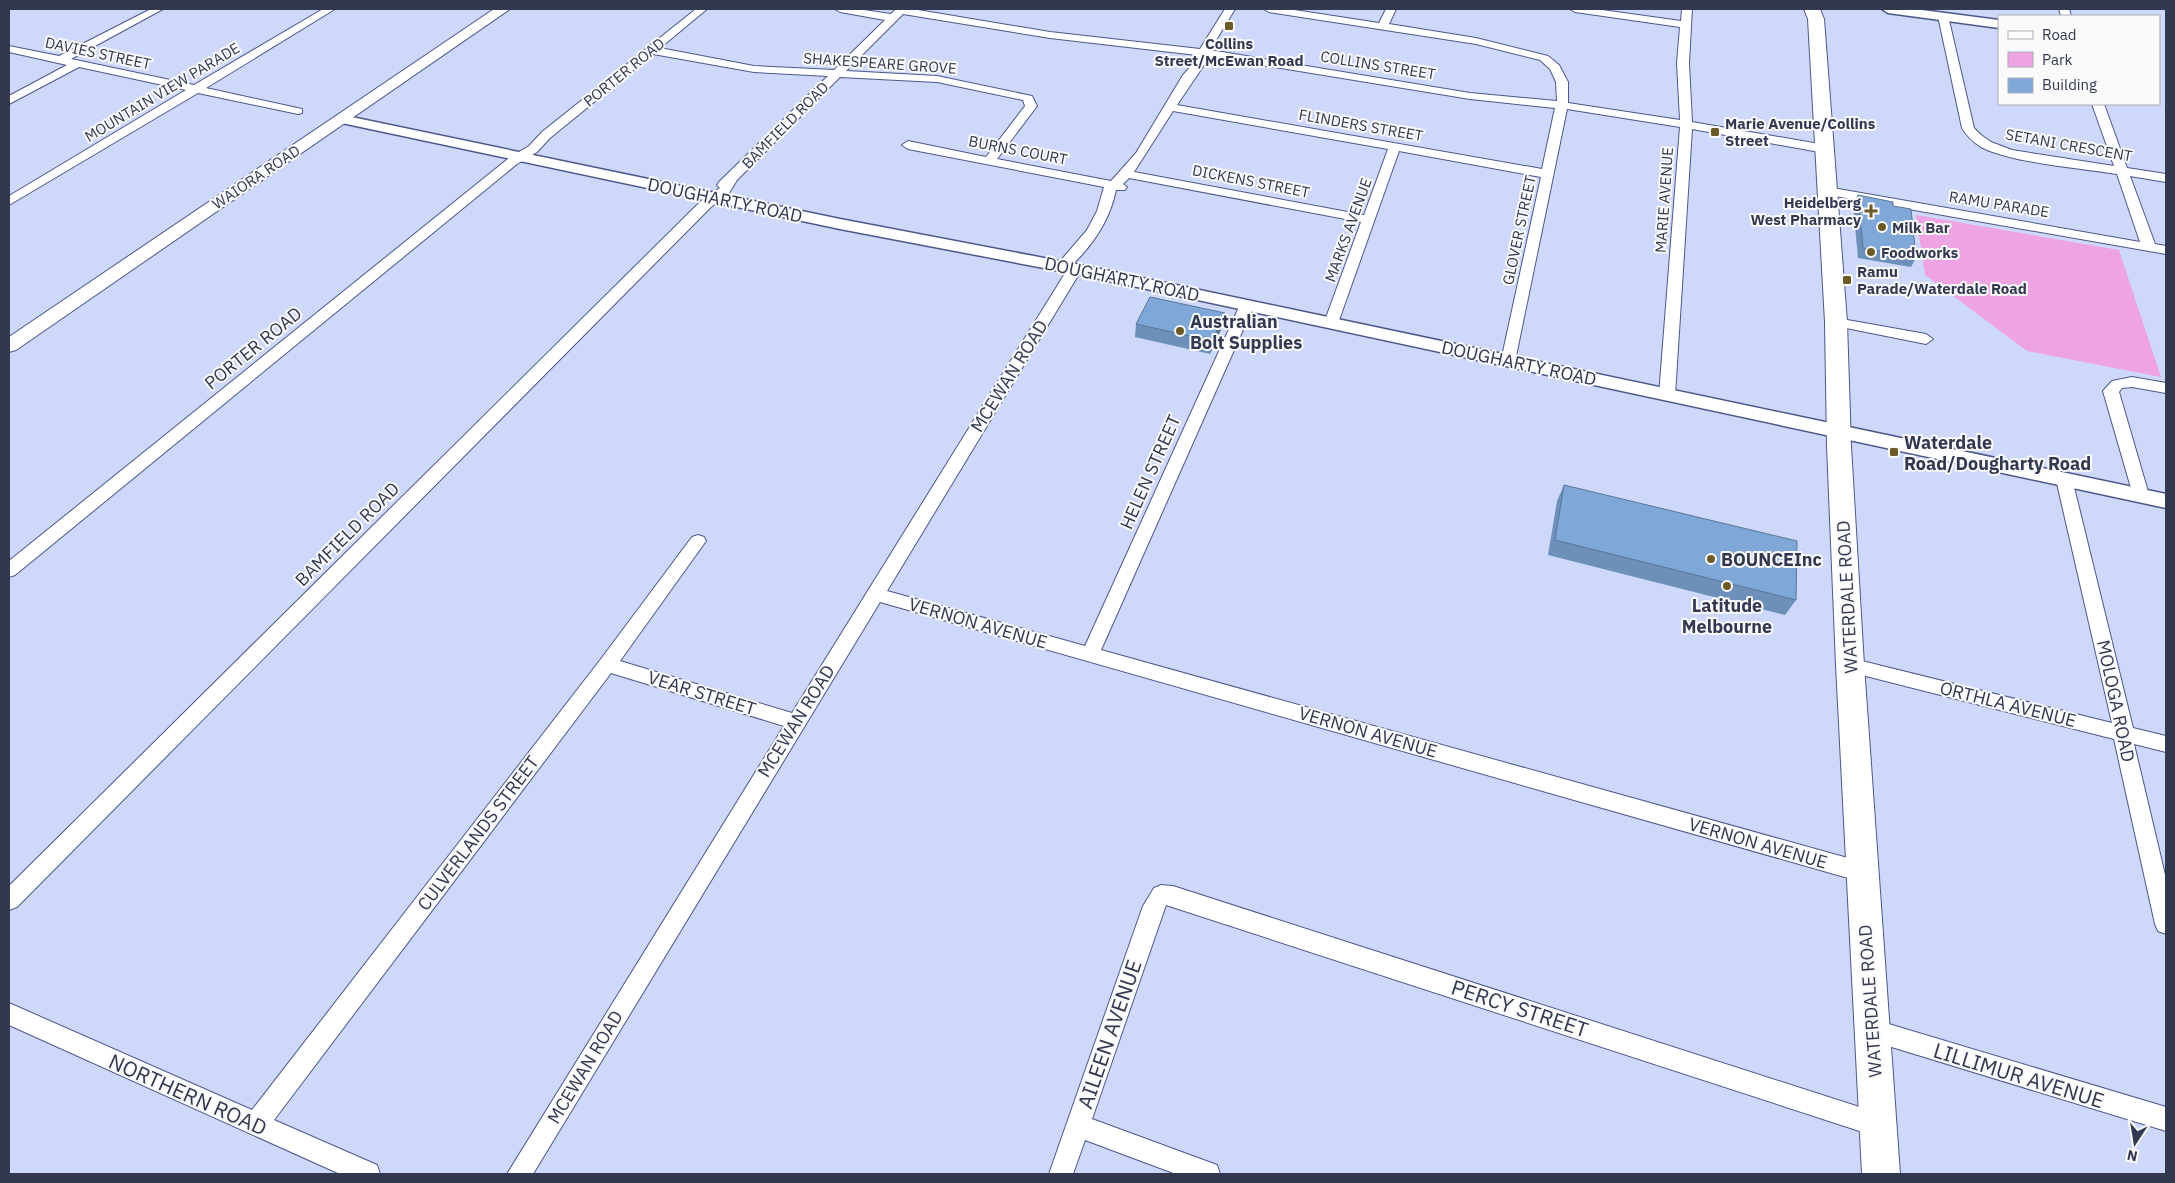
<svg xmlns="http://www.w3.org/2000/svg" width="2175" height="1183" font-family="'IBM Plex Sans',sans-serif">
	<rect width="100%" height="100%" fill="#ced8fb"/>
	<!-- green -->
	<path fill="#eea4e2" d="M1916,215L2119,250L2161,377L2027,351L1925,275Z"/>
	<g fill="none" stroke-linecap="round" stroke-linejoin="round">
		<!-- minor casing -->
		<g stroke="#4c588a" stroke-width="2">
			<g id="minor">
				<path d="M151,9H163L71,59L194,85L323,9H335L206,88L302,109V113L298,114L198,93L9,205V196L186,90L79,67L9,104V96L67,65L9,52V46L59,56Z"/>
				<path d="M696,9H707L660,48L754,66L834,70L885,20L840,12L835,9H857L891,14L896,9H912L1050,32L1200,49L1225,9H1235L1210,50L1470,93L1557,101L1556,82L1550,69L1540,60L1476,44L1269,12L1264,9H1288L1379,23L1386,9H1396L1389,24L1476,38L1548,56L1559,65L1568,82V103L1680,120L1677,63L1680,27L1575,12L1570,9H1595L1681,21L1682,9H1692L1689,63L1692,122L1825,145L1831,149L1825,153L1692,129L1675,395L1672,399L1667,400L1659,395L1680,127L1567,109L1515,361L1508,366L1501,361L1541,177L1399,151L1338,323L1331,327L1324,323L1361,222L1129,178L1123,184L1127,187L1125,190H1116C1110,220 1093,245 1071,266H1080L1082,269L887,591L1085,646L1240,305L1247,301L1252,302L1254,305L1101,650L1862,862L1869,865L1872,872L1869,879L1862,882L880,602L533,1174H507L784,726L611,673L274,1120L377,1165L380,1174H340L9,1025V1003L252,1110L601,659L692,537L698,535L704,537L706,541L620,661L792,713L1069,267L1063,270L1056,266L1087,230L1097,211L1104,187L908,149L902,145L908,141L986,157L1025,106L1023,100L937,82L840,77L737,180L729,193L711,207L17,907L9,910V886L701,201L720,188L717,185L719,182L828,76L754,72L653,54L550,138L537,152L517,164L15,575L9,577V561L509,158L529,146L542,132ZM903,14L1050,38L1197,55L1190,60L1193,64L1183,75L1136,153L1111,181L997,159L1037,106L1032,96L937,76L846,71ZM1207,56L1470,99L1555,108L1542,169L1177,105L1204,65ZM1173,111L1388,149L1364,215L1134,172Z"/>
				<path d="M2059,9H2069L2071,16H2061Z"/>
				<path d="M1943,13L1948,16L1974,128L1981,135L1991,142L2012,150L2114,166L2092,104H2104L2127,168L2166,174V182L2130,176L2155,244L2166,246V254L1823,194L1821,191L1827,187L2140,242L2117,174C2080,168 2012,163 1981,147C1973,142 1967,136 1962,128L1938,16Z"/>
				<path d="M1836,318L1926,334L1933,339L1926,344L1831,325L1829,322L1831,319Z"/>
				<path d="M2132,377L2166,383V393L2132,387L2122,388L2119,392L2149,495L2147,499H2135L2133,495L2103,391L2112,381Z"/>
				<path d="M2064,473L2070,475L2072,479L2133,728L2166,736V752L2134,744L2166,879V934L2158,931L2155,924L2114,739L1850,672L1843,670L1841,665L1843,660L1850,658L2112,723L2056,479L2058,475Z"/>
				<path d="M1161,885L1173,886L1878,1113L1886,1117L1890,1125L1886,1133L1878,1137L1166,905L1092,1119L1217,1165L1220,1174H1176L1085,1140L1073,1174H1049L1143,906L1154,888Z"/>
				<path d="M1872,1019L2166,1107V1131L1872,1041L1864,1038L1861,1030L1864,1022Z"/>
			</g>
		</g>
		<!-- tertiary casing -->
		<g stroke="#4c588a" stroke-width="3">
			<g id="tertiary">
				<path d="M1882,9H1914L1999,20V28L1888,13Z"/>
				<path d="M342,115L840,219L1086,266L2166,494V508L1086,276L840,229L337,122L335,119L337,116Z"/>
			</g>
		</g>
		<!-- secondary casing -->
		<g stroke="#4c588a" stroke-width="2">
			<path id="secondary" d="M494,9H510L16,350L9,352V337Z"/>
		</g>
		<!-- primary casing -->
		<g stroke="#4c588a" stroke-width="2">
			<path id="primary" d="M1804,9H1820L1824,19L1847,322L1851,446L1864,665L1900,1174H1862L1836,665L1827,446L1825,322L1808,19Z"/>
		</g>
		<!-- minor -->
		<use href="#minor" fill="#fff" fill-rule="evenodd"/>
		<!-- tertiary -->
		<use href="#tertiary" fill="#fff" fill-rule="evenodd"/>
		<!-- secondary -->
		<use href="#secondary" fill="#fff" fill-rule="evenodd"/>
		<!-- primary -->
		<use href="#primary" fill="#fff" fill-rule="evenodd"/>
	</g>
	<!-- wall -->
	<g fill="#6d90ba">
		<path d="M1858,195L1893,206L1916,258L1911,267L1858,258L1853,204Z"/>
		<path d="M1225,313L1223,325L1210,354L1135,337L1136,324Z"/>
		<path d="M1564,485L1796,600L1785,615L1548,555L1557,501Z"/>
	</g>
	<!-- shaded-wall -->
	<path fill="#597697" d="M1225,313L1223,325L1210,354L1212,341Z"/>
	<!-- building -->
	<g fill="#7fa8d8" stroke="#597697">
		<path d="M1858,195L1893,202V206L1911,209L1916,258L1863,248Z"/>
		<path d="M1150,297L1225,313L1212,341L1136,324Z"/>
		<path d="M1564,485L1797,541L1796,600L1555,540Z"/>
	</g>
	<!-- markers -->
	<g fill="#695a27" stroke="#fafafa" stroke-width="2">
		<rect x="1224" y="21" width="10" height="10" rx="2.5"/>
		<rect x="1710" y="127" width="10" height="10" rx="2.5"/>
		<path d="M1868.5 203.5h5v5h5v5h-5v5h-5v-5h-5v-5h5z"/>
		<circle cx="1882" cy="227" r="5"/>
		<circle cx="1871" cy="252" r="5"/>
		<rect x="1842" y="275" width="10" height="10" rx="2.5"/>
		<circle cx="1180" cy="331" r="5"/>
		<rect x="1889" y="447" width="10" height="10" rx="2.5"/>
		<circle cx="1711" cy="559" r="5"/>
		<circle cx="1727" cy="586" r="5"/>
	</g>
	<g text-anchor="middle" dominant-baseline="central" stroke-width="4" stroke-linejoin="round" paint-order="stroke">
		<!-- far-poi labels -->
		<g font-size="15" font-weight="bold" fill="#323850" stroke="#fafafa" text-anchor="start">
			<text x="1229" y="43" text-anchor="middle">Collins<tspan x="1229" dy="17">Street/McEwan Road</tspan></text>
			<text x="1725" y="123">Marie Avenue/Collins<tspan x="1725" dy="17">Street</tspan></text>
			<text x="1861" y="202" text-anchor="end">Heidelberg<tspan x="1861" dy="17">West Pharmacy</tspan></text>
			<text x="1892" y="227">Milk Bar</text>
			<text x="1881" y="252">Foodworks</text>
			<text x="1857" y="271">Ramu<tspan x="1857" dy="17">Parade/Waterdale Road</tspan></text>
		</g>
		<!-- far-street labels -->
		<g font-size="15" fill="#323850" stroke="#fafafa">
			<text transform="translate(98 53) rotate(12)">DAVIES STREET</text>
			<text transform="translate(880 63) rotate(4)">SHAKESPEARE GROVE</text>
			<text transform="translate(1378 65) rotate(9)">COLLINS STREET</text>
			<text transform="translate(624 72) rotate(-39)">PORTER ROAD</text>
			<text transform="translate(162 92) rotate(-31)">MOUNTAIN VIEW PARADE</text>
			<text transform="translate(785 125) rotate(-45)">BAMFIELD ROAD</text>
			<text transform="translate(1361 125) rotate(10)">FLINDERS STREET</text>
			<text transform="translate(2069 145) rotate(10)">SETANI CRESCENT</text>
			<text transform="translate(1018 150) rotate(11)">BURNS COURT</text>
			<text transform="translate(256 177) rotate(-34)">WAIORA ROAD</text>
			<text transform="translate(1251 181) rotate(11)">DICKENS STREET</text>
			<text transform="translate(1664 200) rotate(-86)">MARIE AVENUE</text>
			<text transform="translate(1999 204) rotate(9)">RAMU PARADE</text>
			<text transform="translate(1348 230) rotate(-70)">MARKS AVENUE</text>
			<text transform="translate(1519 230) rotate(-78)">GLOVER STREET</text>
		</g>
		<!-- street labels -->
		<g font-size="18" fill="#323850" stroke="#fafafa">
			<text transform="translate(725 200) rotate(12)">DOUGHARTY ROAD</text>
			<text transform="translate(1122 279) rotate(12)">DOUGHARTY ROAD</text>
			<text transform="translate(253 348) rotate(-39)">PORTER ROAD</text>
			<text transform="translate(1519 363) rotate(12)">DOUGHARTY ROAD</text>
			<text transform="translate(1009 376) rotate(-58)">MCEWAN ROAD</text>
			<text transform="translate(1150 472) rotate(-66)">HELEN STREET</text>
			<text transform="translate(347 534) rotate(-45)">BAMFIELD ROAD</text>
			<text transform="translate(1847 597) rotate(-93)">WATERDALE ROAD</text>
			<text transform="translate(978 623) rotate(16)">VERNON AVENUE</text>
			<text transform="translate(702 693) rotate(17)">VEAR STREET</text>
			<text transform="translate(2116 701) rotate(78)">MOLOGA ROAD</text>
			<text transform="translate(2008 704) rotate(14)">ORTHLA AVENUE</text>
			<text transform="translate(796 721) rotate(-58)">MCEWAN ROAD</text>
			<text transform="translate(1368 732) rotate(16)">VERNON AVENUE</text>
			<text transform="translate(478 833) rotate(-53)">CULVERLANDS STREET</text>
			<text transform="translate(1758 843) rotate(16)">VERNON AVENUE</text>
			<text transform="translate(1870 1001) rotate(-94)">WATERDALE ROAD</text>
			<text transform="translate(585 1067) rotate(-59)">MCEWAN ROAD</text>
		</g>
		<!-- poi labels -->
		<g font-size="18" font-weight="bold" fill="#323850" stroke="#fafafa" text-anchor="start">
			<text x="1190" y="321">Australian<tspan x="1190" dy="21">Bolt Supplies</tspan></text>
			<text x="1904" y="442">Waterdale<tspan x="1904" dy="21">Road/Dougharty Road</tspan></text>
			<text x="1721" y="559">BOUNCEInc</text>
			<text x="1727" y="605" text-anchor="middle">Latitude<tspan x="1727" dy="21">Melbourne</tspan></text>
		</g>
		<!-- near-street labels -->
		<g font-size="21" fill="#323850" stroke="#fafafa">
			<text transform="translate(1520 1008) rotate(18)">PERCY STREET</text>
			<text transform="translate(1109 1034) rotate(-71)">AILEEN AVENUE</text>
			<text transform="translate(2019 1075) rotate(17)">LILLIMUR AVENUE</text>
			<text transform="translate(188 1094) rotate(24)">NORTHERN ROAD</text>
		</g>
	</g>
	<!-- border -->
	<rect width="2175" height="1183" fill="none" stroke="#323850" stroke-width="20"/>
	<!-- legend -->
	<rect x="1998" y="15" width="162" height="90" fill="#fafafa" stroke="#aaacb6"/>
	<rect x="2008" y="31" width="25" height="8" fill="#ffffff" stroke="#aaacb6"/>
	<text x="2042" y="40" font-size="15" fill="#323850">Road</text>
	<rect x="2008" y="52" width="25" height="15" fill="#eea4e2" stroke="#aaacb6"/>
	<text x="2042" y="65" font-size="15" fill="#323850">Park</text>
	<rect x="2008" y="78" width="25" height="15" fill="#7fa8d8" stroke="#aaacb6"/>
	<text x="2042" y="90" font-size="15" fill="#323850">Building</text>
	<!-- north arrow -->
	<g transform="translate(2135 1143) rotate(192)" stroke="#fafafa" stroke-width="4" paint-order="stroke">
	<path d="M0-4L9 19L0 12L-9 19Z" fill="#323850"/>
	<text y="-8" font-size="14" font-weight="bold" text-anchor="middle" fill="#323850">N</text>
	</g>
</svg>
